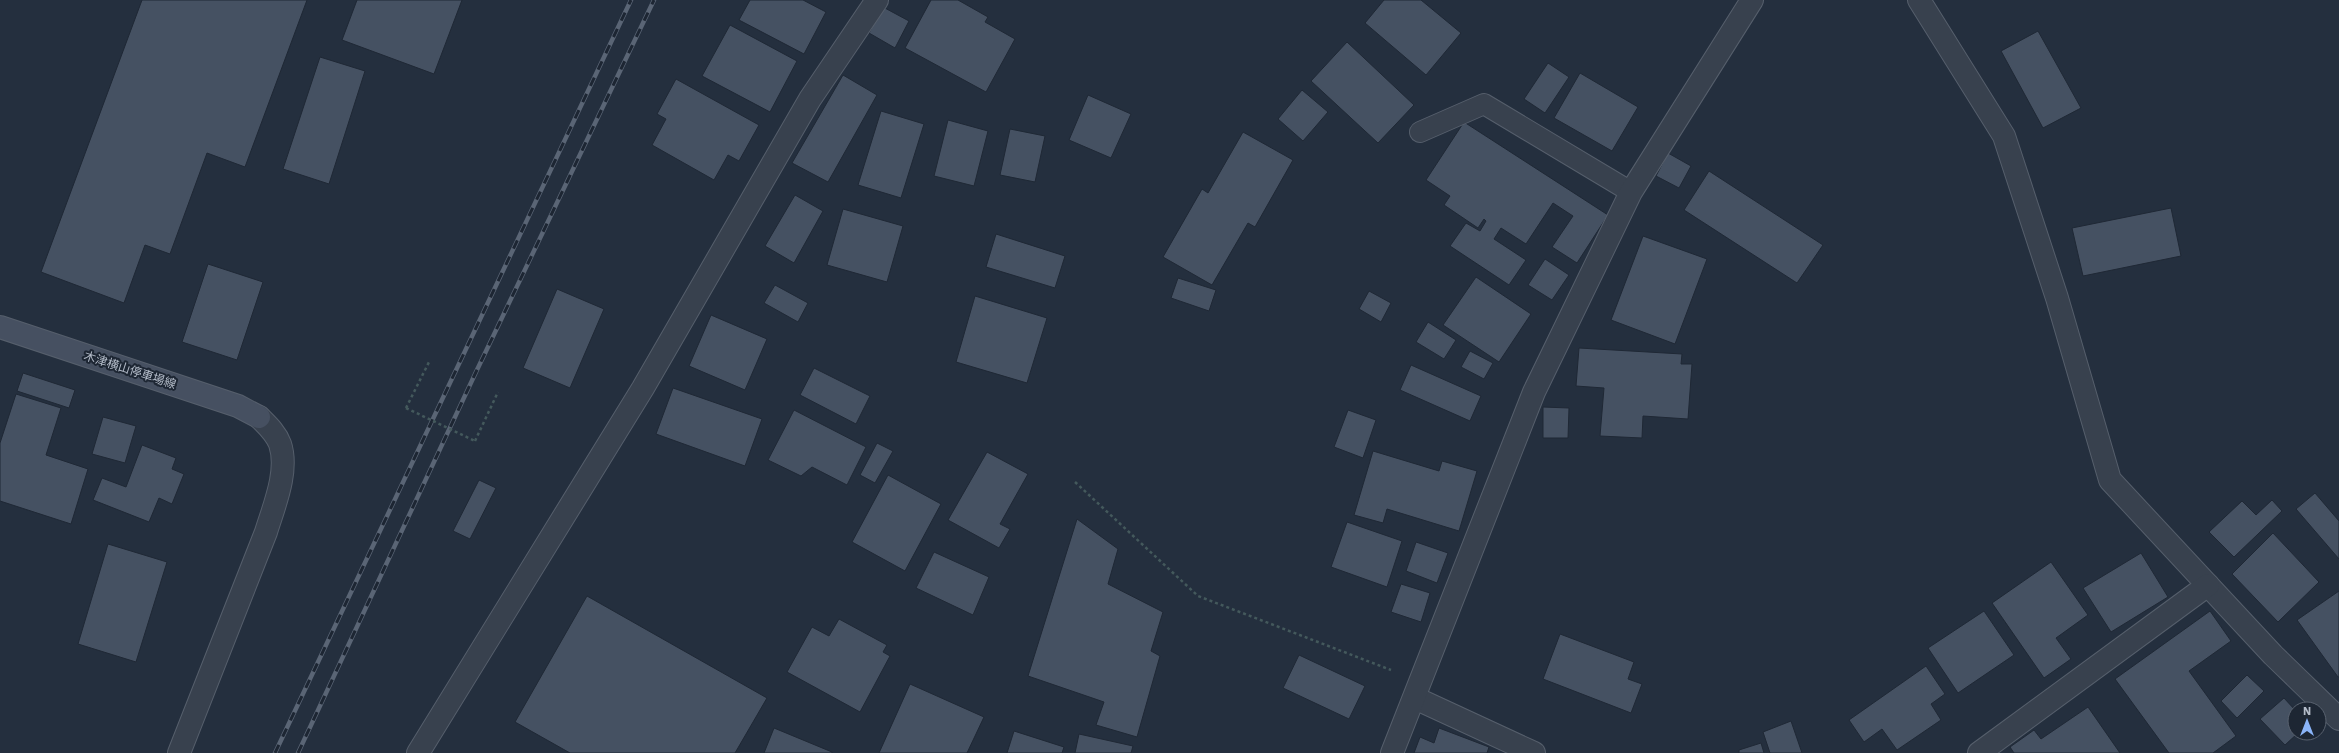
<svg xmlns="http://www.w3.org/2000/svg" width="2339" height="753" font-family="'Work Sans','Noto Sans JP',sans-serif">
	<rect width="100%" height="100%" fill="#242f3e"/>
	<!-- building -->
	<g fill="#455162" stroke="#1f2835">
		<path d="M142,0H307L245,167L207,153L170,254L145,245L124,303L41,272Z"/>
		<path d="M357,0H462L434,74L342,40Z"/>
		<path d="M750,0H803L826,12L804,54L739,20Z"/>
		<path d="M931,0H958L988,17L985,22L1015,39L986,92L905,48Z"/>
		<path d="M1384,0H1421L1461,33L1426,75L1365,23Z"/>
		<path d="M883,7L909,21L895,48L869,33Z"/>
		<path d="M730,25L797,61L770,112L702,76Z"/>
		<path d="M2038,31L2081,108L2043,128L2001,51Z"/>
		<path d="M1347,42L1414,105L1378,143L1311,81Z"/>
		<path d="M320,57L365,71L329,184L283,169Z"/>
		<path d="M1548,63L1569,77L1545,113L1524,99Z"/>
		<path d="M1580,73L1638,107L1612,151L1554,118Z"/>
		<path d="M843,75L877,95L828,182L792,163Z"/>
		<path d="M676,79L759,125L739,161L728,155L714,180L652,145L666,119L657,114Z"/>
		<path d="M1302,90L1328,112L1303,141L1278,119Z"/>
		<path d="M1088,95L1131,114L1111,158L1069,140Z"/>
		<path d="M881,111L924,124L901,198L858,185Z"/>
		<path d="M948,120L988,131L974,186L934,176Z"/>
		<path d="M1464,122L1608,215L1577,263L1552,247L1573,216L1553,203L1526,244L1501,228L1494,239L1526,260L1509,285L1450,246L1466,223L1480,231L1486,221L1484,219L1478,228L1444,205L1450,196L1426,180Z"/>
		<path d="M1010,129L1045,136L1035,182L1000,175Z"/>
		<path d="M1243,132L1293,160L1255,227L1248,223L1212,285L1163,257L1202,189L1208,193Z"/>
		<path d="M1668,153L1691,166L1679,188L1656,176Z"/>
		<path d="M1709,171L1823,245L1797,283L1684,210Z"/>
		<path d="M795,195L823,211L794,263L765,246Z"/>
		<path d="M2171,208L2181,256L2083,276L2072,228Z"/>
		<path d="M843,209L903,226L887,282L827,265Z"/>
		<path d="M996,234L1065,256L1055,288L986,267Z"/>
		<path d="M1643,236L1707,259L1675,344L1611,320Z"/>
		<path d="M1545,259L1569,275L1552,300L1528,285Z"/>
		<path d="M208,264L263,282L237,360L182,342Z"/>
		<path d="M1476,277L1531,314L1499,362L1443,325Z"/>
		<path d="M1178,278L1216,290L1209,311L1171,298Z"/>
		<path d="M775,285L808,303L798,322L764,303Z"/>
		<path d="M557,289L604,309L570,388L523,368Z"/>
		<path d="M1369,291L1391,303L1381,322L1359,309Z"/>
		<path d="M975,296L1047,318L1027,383L956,362Z"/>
		<path d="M711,315L767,339L745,390L689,366Z"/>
		<path d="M1428,322L1456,340L1444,359L1416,342Z"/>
		<path d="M1579,348L1682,354L1681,364H1692L1688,419L1643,416L1642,438L1600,436L1604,388L1576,386Z"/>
		<path d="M1470,351L1493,363L1484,379L1461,367Z"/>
		<path d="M1411,365L1481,396L1470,421L1400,390Z"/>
		<path d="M814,368L870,396L856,424L800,395Z"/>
		<path d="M23,373L75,390L69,408L17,391Z"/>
		<path d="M673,388L762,419L745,466L656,434Z"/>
		<path d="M16,394L61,408L46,455L88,469L71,524L0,501V443Z"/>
		<path d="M1543,407L1569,408L1568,438H1543Z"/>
		<path d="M794,410L866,447L847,485L812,467L801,476L768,460Z"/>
		<path d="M1348,410L1376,420L1363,458L1334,447Z"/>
		<path d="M103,417L136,426L125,463L92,454Z"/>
		<path d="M877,443L893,451L875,483L860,475Z"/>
		<path d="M142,445L176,458L172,469L184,474L172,504L159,498L149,522L93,500L102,478L126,487Z"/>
		<path d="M1373,451L1439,471L1442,461L1477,471L1459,531L1387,509L1383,523L1354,515Z"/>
		<path d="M987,452L1028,474L1000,524L1010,529L999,548L948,520Z"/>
		<path d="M888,475L941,504L905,571L852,542Z"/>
		<path d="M479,480L496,488L470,539L453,531Z"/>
		<path d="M2315,493L2339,521V559L2296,509Z"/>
		<path d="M2272,500L2282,511L2234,557L2209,532L2242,501L2256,515Z"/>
		<path d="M1077,519L1118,549L1108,584L1163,612L1151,651L1160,656L1137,737L1096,725L1104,702L1028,676Z"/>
		<path d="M1347,522L1402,541L1387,587L1331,567Z"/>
		<path d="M2273,533L2319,582L2278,622L2232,574Z"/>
		<path d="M1416,542L1448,553L1437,583L1406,571Z"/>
		<path d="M108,544L167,562L136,662L78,644Z"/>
		<path d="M934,552L989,577L973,615L916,588Z"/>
		<path d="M2141,553L2168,597L2111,632L2083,588Z"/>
		<path d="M2051,562L2088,615L2056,638L2071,659L2044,678L1992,603Z"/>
		<path d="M1401,584L1430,593L1421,622L1391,612Z"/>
		<path d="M2339,591V677H2338L2297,620Z"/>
		<path d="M587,596L767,698L735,753H570L515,722Z"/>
		<path d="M1984,611L2014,655L1958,693L1928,648Z"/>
		<path d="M2210,611L2231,641L2189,671L2236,736L2213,753H2169L2115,679Z"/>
		<path d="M839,619L887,645L883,652L890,656L860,712L787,672L812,627L829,636Z"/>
		<path d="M1560,634L1634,662L1628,679L1642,684L1631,713L1543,679Z"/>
		<path d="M1299,655L1365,686L1349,719L1283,688Z"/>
		<path d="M1926,666L1945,694L1931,704L1941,720L1897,750L1882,729L1864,742L1849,720Z"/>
		<path d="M2247,675L2264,691L2237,718L2221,701Z"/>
		<path d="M910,684L984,717L967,753H879Z"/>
		<path d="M2284,698L2295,710V733H2298L2285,745L2260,719Z"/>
		<path d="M2088,707L2120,753H2014L2010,747L2034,730L2041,739Z"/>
		<path d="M1791,721L1802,753H1770L1763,732Z"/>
		<path d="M774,728L832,752V753H764Z"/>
		<path d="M1439,728L1489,747L1487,753H1414L1420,737L1434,743Z"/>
		<path d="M1014,731L1064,747L1062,753H1007Z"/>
		<path d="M1079,734L1133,746L1131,753H1075Z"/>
		<path d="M1761,743L1764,753H1739V750Z"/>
	</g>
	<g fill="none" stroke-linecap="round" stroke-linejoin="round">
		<!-- service casing -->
		<g stroke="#565f6c" stroke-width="22">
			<path id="service" d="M1420,132L1484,104L1631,192"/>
		</g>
		<!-- minor casing -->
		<g stroke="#565f6c" stroke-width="24">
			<g id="minor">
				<path d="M1919,0L2004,136L2057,298L2110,480L2273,655L2339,719"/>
				<path d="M1415,698L1534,753"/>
				<path d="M418,753L643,388L810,99L877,0"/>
				<path d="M1979,753L2208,585"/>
			</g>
		</g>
		<!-- tertiary casing -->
		<g stroke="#565f6c" stroke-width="24">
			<g id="tertiary">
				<path d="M179,753L266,532C274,506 289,471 280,444C276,433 267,425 259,417"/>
				<path d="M1392,753L1534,392L1631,192L1752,0"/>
			</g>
		</g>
		<!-- secondary casing -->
		<g stroke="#565f6c" stroke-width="24">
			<path id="secondary" d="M0,327L238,406L259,417"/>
		</g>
		<!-- path -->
		<g stroke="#44595c" stroke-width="2.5" stroke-dasharray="3 3" stroke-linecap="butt">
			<path d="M406,408L429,362"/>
			<path d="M475,441L498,392"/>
			<path d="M1075,482L1198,596L1391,670"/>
		</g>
		<!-- service -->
		<use href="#service" stroke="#38414e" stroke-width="20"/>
		<!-- minor -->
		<use href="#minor" stroke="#38414e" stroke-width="22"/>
		<!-- tertiary -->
		<use href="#tertiary" stroke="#38414e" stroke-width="22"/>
		<!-- secondary -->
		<use href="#secondary" stroke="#465061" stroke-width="22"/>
		<!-- rail casing -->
		<g stroke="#5a6575" stroke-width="4.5">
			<g id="rail">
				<path d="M275,753L631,0"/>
				<path d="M298,753L476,372L654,0"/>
			</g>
		</g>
		<!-- rail -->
		<use href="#rail" stroke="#1d2633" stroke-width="3" stroke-dasharray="9" stroke-linecap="butt"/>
		<!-- path-bridge -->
		<path stroke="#44595c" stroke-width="2.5" stroke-dasharray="3 3" stroke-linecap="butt" d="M406,408L475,441"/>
	</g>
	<g text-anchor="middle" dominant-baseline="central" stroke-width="4" stroke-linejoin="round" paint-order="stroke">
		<!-- street labels -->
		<g font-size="12" fill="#b4bcc9" stroke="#1d2633">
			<text transform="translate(130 370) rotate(18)">木津横山停車場線</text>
		</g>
	</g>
	<!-- north arrow -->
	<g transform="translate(2307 721)"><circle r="19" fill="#1d2633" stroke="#59626f"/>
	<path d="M0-3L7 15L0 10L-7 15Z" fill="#8ab4f8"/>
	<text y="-6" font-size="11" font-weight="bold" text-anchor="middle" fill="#b4bcc9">N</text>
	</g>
</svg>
